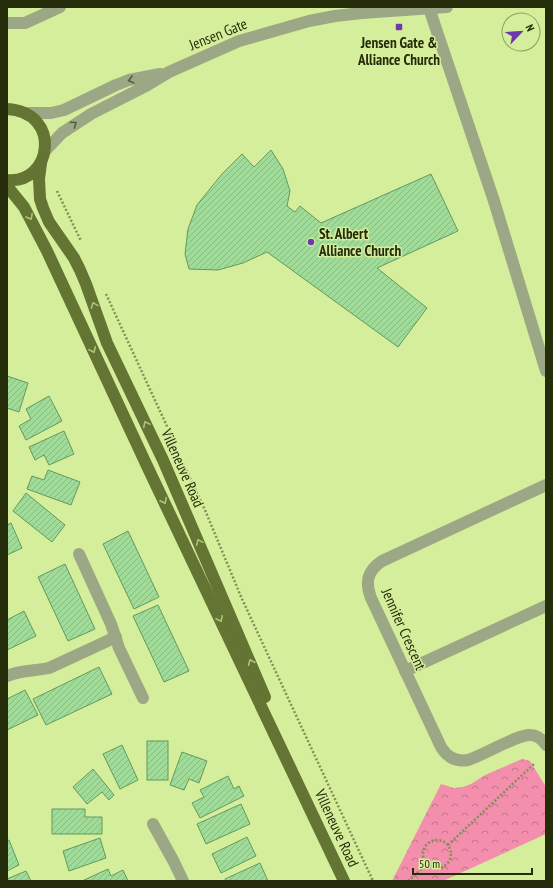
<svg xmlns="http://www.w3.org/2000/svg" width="553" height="888" font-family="'PT Sans Narrow',sans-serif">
	<defs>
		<pattern id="park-crowns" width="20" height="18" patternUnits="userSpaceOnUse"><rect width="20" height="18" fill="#f38fac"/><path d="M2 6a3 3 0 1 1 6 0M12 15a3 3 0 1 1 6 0" fill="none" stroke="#c5758a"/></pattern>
		<pattern id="building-hatch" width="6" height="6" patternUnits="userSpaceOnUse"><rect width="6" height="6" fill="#a0db99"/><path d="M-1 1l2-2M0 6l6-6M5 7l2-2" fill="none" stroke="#8abc82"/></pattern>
	</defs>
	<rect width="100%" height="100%" fill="#d5ee9b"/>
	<!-- park -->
	<path fill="url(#park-crowns)" d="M522,759L530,761L546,787V834L443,881H392L441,784L454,788L463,787L471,784L485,775Z"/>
	<!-- building -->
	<g fill="url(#building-hatch)" stroke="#629a5c">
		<path d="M271,150L283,169L290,191L287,206L295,212L300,206L321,223L431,174L458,231L377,268L427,308L398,347L267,252L243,263L218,270L189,269L185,254L188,229L197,205L222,174L242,154L254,167Z"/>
		<path d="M7,376L28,383L19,412L7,408Z"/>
		<path d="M49,396L62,421L26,440L19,426L31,419L26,409Z"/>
		<path d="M64,431L74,454L49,465L44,455L35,460L29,447Z"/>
		<path d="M48,470L80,482L71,505L27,489L32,476L44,480Z"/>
		<path d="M26,493L65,525L52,542L13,511Z"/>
		<path d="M11,523L22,548L7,555V525Z"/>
		<path d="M128,531L159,597L134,609L103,544Z"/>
		<path d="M65,564L95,629L68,641L38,577Z"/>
		<path d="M158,605L189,671L164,682L133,616Z"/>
		<path d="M24,611L36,636L7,650V620Z"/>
		<path d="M99,667L112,694L46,725L33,699Z"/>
		<path d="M25,690L38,715L7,730V699Z"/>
		<rect x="147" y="741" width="21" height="39"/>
		<path d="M122,745L138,780L120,789L103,754Z"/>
		<path d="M182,752L207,761L199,783L189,779L184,790L170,785Z"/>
		<path d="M93,769L114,795L109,800L102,792L87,804L73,787Z"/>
		<path d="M228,776L234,789L239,786L244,796L200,818L192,803L204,797L200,790Z"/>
		<path d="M241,804L250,824L206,844L197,824Z"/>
		<path d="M52,809H85V817H102V834H52Z"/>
		<path d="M247,837L256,856L221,873L212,854Z"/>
		<path d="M100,838L106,858L69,871L63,851Z"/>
		<path d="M9,840L19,865L7,871V841Z"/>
		<path d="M260,863L268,881H226L225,879Z"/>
		<path d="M108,869L111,876L123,870L128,881H82Z"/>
		<path d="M26,871L31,881H7V879Z"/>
	</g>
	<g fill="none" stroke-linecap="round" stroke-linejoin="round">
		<!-- path -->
		<g stroke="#809055" stroke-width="2.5" stroke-dasharray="2 2" stroke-linecap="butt">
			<path d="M57,191L81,241"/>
			<path d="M106,294L171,435"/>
			<path d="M183,463L205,510L242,599L373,881"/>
			<circle cx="437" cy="854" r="14"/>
			<path d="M448,845L535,763"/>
			<path d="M408,881L427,864"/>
		</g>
		<!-- minor -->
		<g stroke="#9ca785" stroke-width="12">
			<path d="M429,8L494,201L546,371"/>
			<path d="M7,23H25L60,7"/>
			<path d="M28,113H51L64,110L116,85L129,80L160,74"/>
			<path d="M45,151L62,133L91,114L144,87L169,72L239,41L309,21L335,16L362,13L447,7"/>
			<path d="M546,485L382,561C367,571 365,582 371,598L441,747C447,757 456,762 468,760C484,755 516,735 530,735C537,735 542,739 546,745"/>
			<path d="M79,554L111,624L119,648L143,698"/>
			<path d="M405,671L546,606"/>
			<path d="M7,676C20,670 35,671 49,668L116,637"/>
			<path d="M153,824L174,862L183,881"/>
		</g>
		<!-- major -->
		<g stroke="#637433" stroke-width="12">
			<path d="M7,109C63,112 52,185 7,180"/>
			<path d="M41,163L39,179L40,199L43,208L49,222L74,258L80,270L86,284L107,343L163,460L265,697"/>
			<path d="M7,186L24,207L47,251L147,466L344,881"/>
		</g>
	</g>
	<!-- one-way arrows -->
	<defs><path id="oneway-chevron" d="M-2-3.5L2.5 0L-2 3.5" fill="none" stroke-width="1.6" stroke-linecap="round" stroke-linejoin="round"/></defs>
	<g stroke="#545d3b">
		<use href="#oneway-chevron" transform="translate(131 80) rotate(165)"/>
		<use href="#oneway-chevron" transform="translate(74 124) rotate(-35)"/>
	</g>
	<g stroke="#adc377">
		<use href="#oneway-chevron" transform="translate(30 217) rotate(61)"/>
		<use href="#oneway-chevron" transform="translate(94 305) rotate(-110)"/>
		<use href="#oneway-chevron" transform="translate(93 350) rotate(65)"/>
		<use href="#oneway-chevron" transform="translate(146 424) rotate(-116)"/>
		<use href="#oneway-chevron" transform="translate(164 501) rotate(64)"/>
		<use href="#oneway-chevron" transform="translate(199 542) rotate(-114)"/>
		<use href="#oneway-chevron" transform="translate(220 619) rotate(64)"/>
		<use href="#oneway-chevron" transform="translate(251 662) rotate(-113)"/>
	</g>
	<!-- markers -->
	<g fill="#7038ae" stroke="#d5ee9b" stroke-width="1.5">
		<rect x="395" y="23" width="8" height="8" rx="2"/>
		<circle cx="311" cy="242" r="4"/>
	</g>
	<g text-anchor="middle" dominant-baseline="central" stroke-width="3" stroke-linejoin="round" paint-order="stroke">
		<!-- street labels -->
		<g font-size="15" fill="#242c0a" stroke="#d5ee9b">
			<text transform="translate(218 34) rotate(-22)">Jensen Gate</text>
			<text transform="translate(183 468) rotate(66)">Villeneuve Road</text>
			<text transform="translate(404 629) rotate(66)">Jennifer Crescent</text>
			<text transform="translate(337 828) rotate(65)">Villeneuve Road</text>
		</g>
		<!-- poi labels -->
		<g font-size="15" font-weight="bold" fill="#242c0a" stroke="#d5ee9b">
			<text x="399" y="42">Jensen Gate &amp;<tspan x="399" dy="17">Alliance Church</tspan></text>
			<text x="319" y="233" text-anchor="start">St. Albert<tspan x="319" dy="17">Alliance Church</tspan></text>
		</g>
	</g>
	<!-- border -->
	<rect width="553" height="888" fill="none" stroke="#242c0a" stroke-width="16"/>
	<!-- north arrow -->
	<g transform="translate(521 32) rotate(65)"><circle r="19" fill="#d5ee9b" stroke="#8ea061"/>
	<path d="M0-3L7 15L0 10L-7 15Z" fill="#7038ae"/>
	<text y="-6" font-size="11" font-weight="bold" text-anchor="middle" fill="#242c0a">N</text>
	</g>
	<!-- scale -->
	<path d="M413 868v6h119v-6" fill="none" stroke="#242c0a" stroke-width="2"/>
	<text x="419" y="868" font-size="12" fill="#242c0a" stroke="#d5ee9b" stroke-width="3" paint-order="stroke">50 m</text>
</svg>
